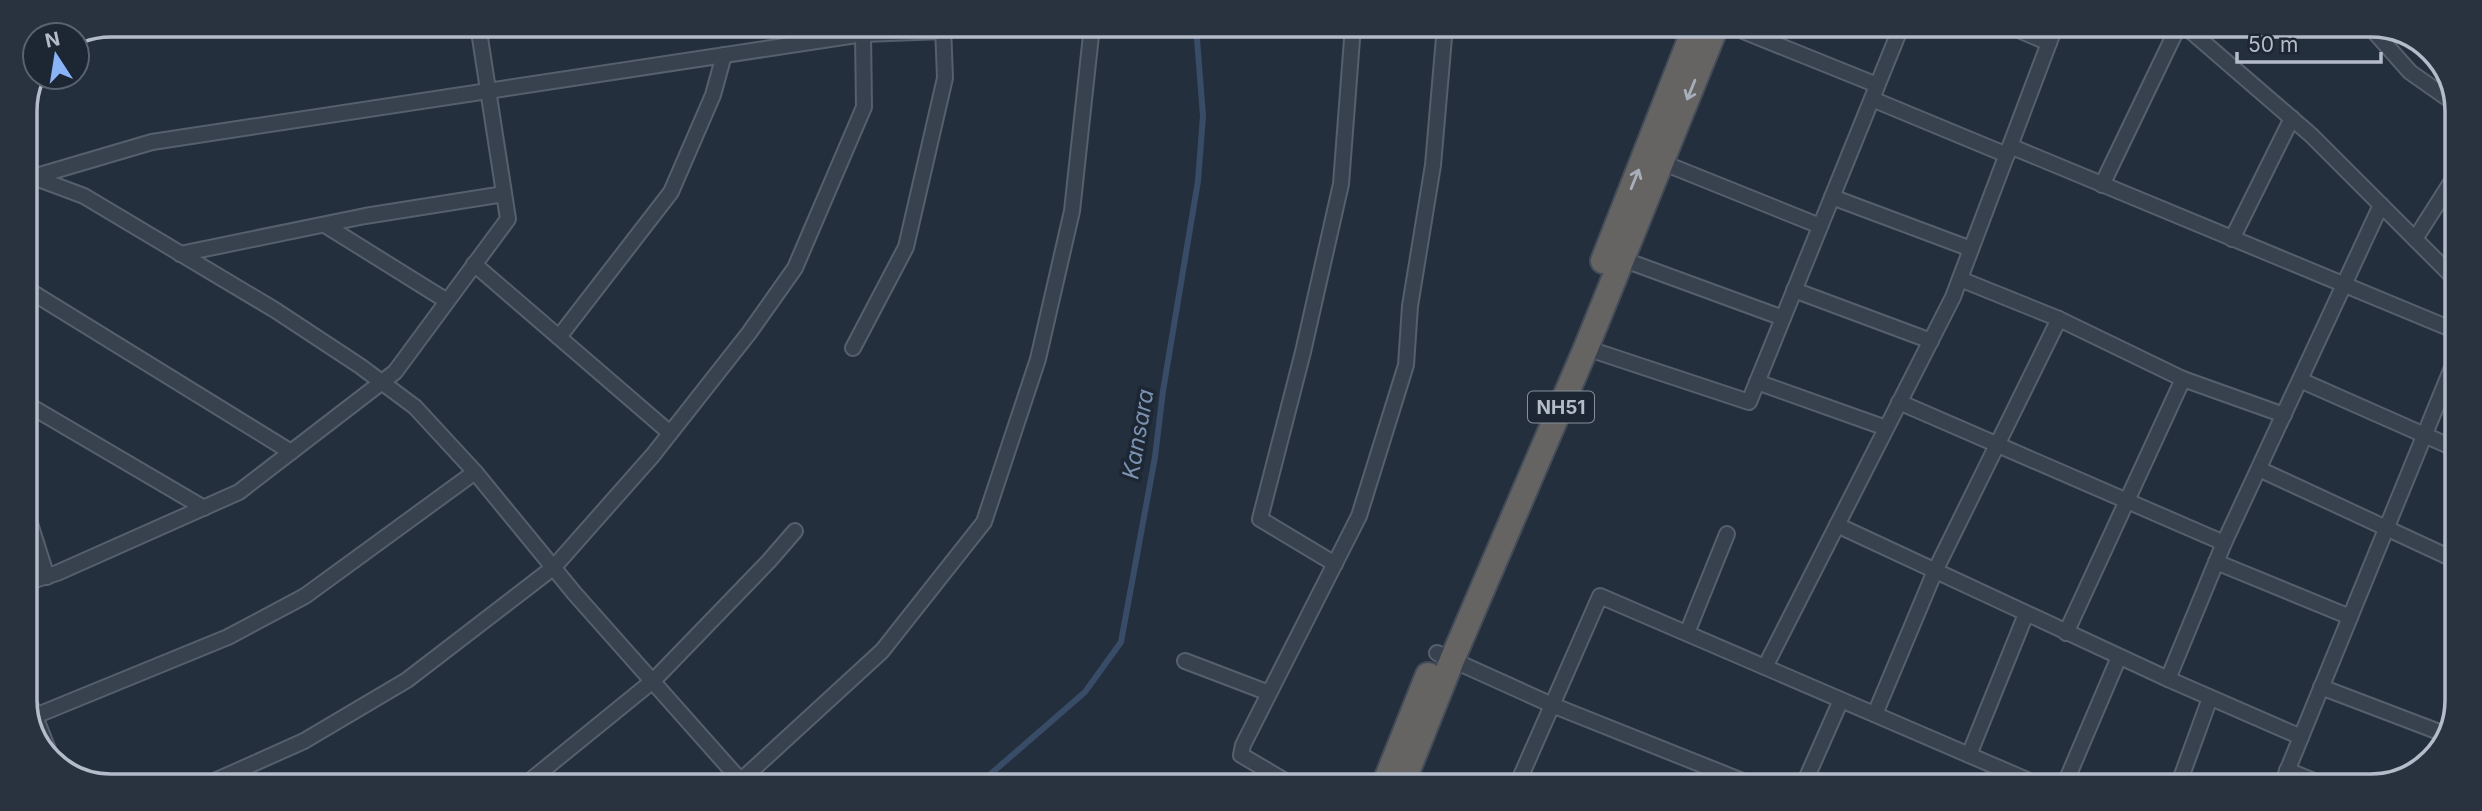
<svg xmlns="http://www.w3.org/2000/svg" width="2482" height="811" font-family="Inter,sans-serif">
	<rect width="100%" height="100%" fill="#242f3e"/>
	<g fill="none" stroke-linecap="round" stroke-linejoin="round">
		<!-- stream -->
		<path stroke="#394c67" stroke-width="6" d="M973,785L986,778L1085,692L1121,642L1155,457L1163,391L1198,181L1203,116L1196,26"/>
		<!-- minor casing -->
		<g stroke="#565f6c" stroke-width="18">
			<g id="minor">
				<path d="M1670,27L1692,36"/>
				<path d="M1733,27L1877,85"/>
				<path d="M2012,27L2049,43"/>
				<path d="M2186,27L2311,135L2456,280"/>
				<path d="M2371,28L2410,72L2457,105"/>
				<path d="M1872,99L2007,155"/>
				<path d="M2010,146L2456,331"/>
				<path d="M1661,162L1820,226"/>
				<path d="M25,174L84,196L275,310L360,366L415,407L475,472L575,594L741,781"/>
				<path d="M2102,185L2178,27"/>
				<path d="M25,193L33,177L152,142L863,34L943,31"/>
				<path d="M1832,197L1971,249"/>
				<path d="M325,225L447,301"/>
				<path d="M2232,239L2292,118"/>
				<path d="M2415,239L2457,173"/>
				<path d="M180,254L365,216L504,194"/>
				<path d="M1622,259L1783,318"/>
				<path d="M474,264L670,433"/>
				<path d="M1960,279L2059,319"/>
				<path d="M25,288L291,452"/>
				<path d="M1794,290L1931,341"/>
				<path d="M559,337L671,192L713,95L724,55"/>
				<path d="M853,348L906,247L945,78L943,26"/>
				<path d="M1586,348L1749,402L1901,27"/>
				<path d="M2300,380L2456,449"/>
				<path d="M1757,382L1886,428"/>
				<path d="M1899,402L2224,543L2381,205"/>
				<path d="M25,403L204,508"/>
				<path d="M2259,469L2455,560"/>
				<path d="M25,508L47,577"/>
				<path d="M1837,525L2168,679L2224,543"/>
				<path d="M2216,562L2350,617"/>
				<path d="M1335,564L1260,519L1303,352L1341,184L1353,26"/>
				<path d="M25,583L57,573L239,492L395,372L508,219L478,25"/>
				<path d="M1687,633L1727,534"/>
				<path d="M2066,633L2183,379"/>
				<path d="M1437,653L1552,705L1755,786"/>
				<path d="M1185,661L1269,693"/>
				<path d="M1765,667L1953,297L2055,27"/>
				<path d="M2168,679L2301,737"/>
				<path d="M2321,687L2447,735"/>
				<path d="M25,691L53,762"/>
				<path d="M1875,714L1935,571L2059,319L2183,379L2284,415"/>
				<path d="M35,716L228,637L305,596L475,472"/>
				<path d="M1969,755L2026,614"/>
				<path d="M2287,770L2326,786"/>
				<path d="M208,784L304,741L407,680L554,567L653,455L749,333L795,268L864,107L863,34"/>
				<path d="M526,784L654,680L769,561L795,531"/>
				<path d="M737,784L882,651L984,522L1038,359L1072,211L1092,26"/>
				<path d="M1292,785L1241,755L1243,745L1359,516L1406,365L1410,306L1433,165L1445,26"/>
				<path d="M1517,785L1600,596L2041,786"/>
				<path d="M1803,786L1841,700"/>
				<path d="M2064,786L2119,657"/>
				<path d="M2178,786L2210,698"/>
				<path d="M2281,786L2456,358"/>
			</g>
		</g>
		<!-- trunk casing -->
		<g stroke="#434c59" stroke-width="28">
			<g id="trunk">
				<path d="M1603,261L1695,27"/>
				<path d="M1384,785L1428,675"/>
				<path d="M1402,785L1452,660L1586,348L1716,27"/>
			</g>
		</g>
		<!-- minor -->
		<use href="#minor" stroke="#38414e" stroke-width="14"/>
		<!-- trunk -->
		<use href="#trunk" stroke="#656462" stroke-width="24"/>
	</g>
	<!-- one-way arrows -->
	<defs><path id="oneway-shaft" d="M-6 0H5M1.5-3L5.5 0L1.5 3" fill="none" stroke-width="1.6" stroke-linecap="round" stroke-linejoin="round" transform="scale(1.75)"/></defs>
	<g stroke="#a8afba">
		<use href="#oneway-shaft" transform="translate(1691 90) rotate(112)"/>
		<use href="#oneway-shaft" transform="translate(1635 179) rotate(-68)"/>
	</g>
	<g text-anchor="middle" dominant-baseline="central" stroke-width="7" stroke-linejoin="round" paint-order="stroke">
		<!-- shield labels -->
		<rect fill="#1d2633" stroke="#878f9c" stroke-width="2" x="1528" y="391.5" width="66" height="31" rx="5"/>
		<g font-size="19" font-weight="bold" fill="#b4bcc9">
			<text x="1561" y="407">NH51</text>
		</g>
		<!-- water labels -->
		<g font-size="23" font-style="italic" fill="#7c92b1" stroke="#1d2633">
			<text transform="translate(1138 434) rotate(-80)">Kansara</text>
		</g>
	</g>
	<!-- crop -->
	<path d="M0 0H2482V811H0ZM111 37H2371A74 74 0 0 1 2445 111V700A74 74 0 0 1 2371 774H111A74 74 0 0 1 37 700V111A74 74 0 0 1 111 37Z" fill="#29323f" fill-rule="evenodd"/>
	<path fill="none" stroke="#b4bcc9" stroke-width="3.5" d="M111 37H2371A74 74 0 0 1 2445 111V700A74 74 0 0 1 2371 774H111A74 74 0 0 1 37 700V111A74 74 0 0 1 111 37Z"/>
	<!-- north arrow -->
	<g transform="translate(56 56) rotate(348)"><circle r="33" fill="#1d2633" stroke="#59626f" stroke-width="2"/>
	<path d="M0-5L12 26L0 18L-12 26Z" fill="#8ab4f8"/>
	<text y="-10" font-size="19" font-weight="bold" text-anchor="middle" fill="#b4bcc9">N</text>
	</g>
	<!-- scale -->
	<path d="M2237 52v10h144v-10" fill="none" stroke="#b4bcc9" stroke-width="3.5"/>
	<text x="2248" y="52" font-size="21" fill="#b4bcc9" stroke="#1d2633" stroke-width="5" paint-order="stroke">50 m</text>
</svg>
